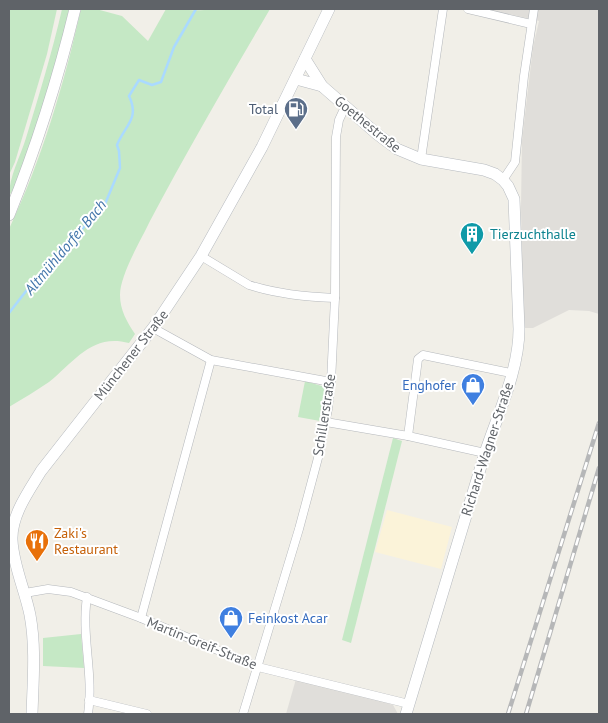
<svg xmlns="http://www.w3.org/2000/svg" width="608" height="723" font-family="'PT Sans',sans-serif">
	<rect width="100%" height="100%" fill="#f1efe8"/>
	<!-- industrial -->
	<g fill="#e0deda">
		<path d="M487,9H599V314L589,311L569,310L533,328H523L521,207L522,140L533,47L539,21Z"/>
		<path d="M296,679L341,688L393,705L398,714H286Z"/>
	</g>
	<!-- green -->
	<g fill="#c5e8c5">
		<path d="M9,9H57L47,54L15,162L9,175Z"/>
		<path d="M62,9H69C56,70 36,129 14,188L9,196C9,177 20,157 26,138C39,95 52,53 62,9Z"/>
		<path d="M81,9H96L122,16L148,41L166,9C176,9 202,12 209,9H270C229,79 188,149 150,221C141,240 120,275 120,295C120,310 127,322 135,334L129,343C92,333 75,361 49,382C36,391 22,399 9,407V229C42,159 64,84 81,9Z"/>
		<path d="M305,381L325,387L326,390L320,421L298,417Z"/>
		<path d="M393,438L402,441L351,643L342,640Z"/>
		<path d="M81,634L84,668L43,666V638Z"/>
	</g>
	<!-- sand -->
	<path fill="#fbf3d9" d="M387,510L452,527L441,569L375,552Z"/>
	<g fill="none" stroke-linecap="round" stroke-linejoin="round">
		<!-- stream -->
		<path stroke="#aadaff" stroke-width="2.5" d="M9,313L30,286L105,204L120,168L119,151L117,145C125,125 140,119 129,96L139,80L152,85L161,82L174,47L196,9"/>
		<!-- street casing -->
		<g stroke="#b5b8bc" stroke-width="9">
			<g id="street">
				<path d="M468,9L531,24"/>
				<path d="M421,159L443,9"/>
				<path d="M503,180L515,162L524,76L534,9"/>
				<path d="M201,256L249,285C277,294 306,297 335,298"/>
				<path d="M153,328L211,360L331,382"/>
				<path d="M326,422L408,436L485,453"/>
				<path d="M408,436L418,359L423,355L511,373"/>
				<path d="M25,593L48,589L71,592L141,618L258,667L409,704"/>
				<path d="M87,597C81,636 94,674 88,714"/>
				<path d="M141,618L211,360"/>
				<path d="M89,700L147,714"/>
				<path d="M243,714L299,529L318,458L328,409L331,382L335,298L336,137L339,120L345,107"/>
			</g>
		</g>
		<!-- secondary casing -->
		<g stroke="#b6babf" stroke-width="12">
			<g id="secondary">
				<path d="M305,59L322,86L377,134L397,149L421,159L484,170L495,174L503,180L508,186L514,199L519,329C519,370 498,414 485,453C458,540 433,627 406,714"/>
				<path d="M296,79L322,86"/>
				<path d="M9,215C36,148 58,79 75,9"/>
				<path d="M32,714C33,682 36,647 30,615C25,590 13,565 12,540C11,515 29,491 41,471L153,328L201,256L262,147L329,9"/>
			</g>
		</g>
		<!-- street -->
		<use href="#street" stroke="#fff" stroke-width="8"/>
		<!-- secondary -->
		<use href="#secondary" stroke="#fff" stroke-width="11"/>
		<!-- rail casing -->
		<g stroke="#b6b7b8" stroke-width="4.5">
			<g id="rail">
				<path d="M508,714L599,423"/>
				<path d="M526,714L599,468"/>
			</g>
		</g>
		<!-- rail -->
		<use href="#rail" stroke="#fff" stroke-width="2.5" stroke-dasharray="8" stroke-linecap="butt"/>
	</g>
	<!-- icons -->
	<defs>
		<g id="fuel-pin" transform="scale(1.25)"><path d="M0 17L-7.5 6A9.5 9.5 0 1 1 7.5 6Z" fill="#5c6f8a" stroke="#fff"/><path d="M-5.5-6h7V0h2V4h1.3V-2.5L3-4.5l.8-.8L6-3V5H2.5V1h-1V6h-7ZM-4.2-4.7v3.2H.2V-4.7Z" fill="#fff"/></g>
		<g id="building-pin" transform="scale(1.25)"><path d="M0 17L-7.5 6A9.5 9.5 0 1 1 7.5 6Z" fill="#0f9aa8" stroke="#fff"/><path d="M-4-6H4V6H1V3H-1V6H-4ZM-2.5-4.3h1.7v1.8h-1.7ZM.8-4.3h1.7v1.8H.8ZM-2.5-1h1.7V.8h-1.7ZM.8-1h1.7V.8H.8Z" fill="#fff"/></g>
		<g id="shop-pin" transform="scale(1.25)"><path d="M0 17L-7.5 6A9.5 9.5 0 1 1 7.5 6Z" fill="#3f7fe0" stroke="#fff"/><path d="M-5-2.5h2.3a2.7 3.5 0 0 1 5.4 0H5L5.5 6h-11ZM-1.5-2.5h3a1.5 2.3 0 0 0-3 0Z" fill="#fff"/></g>
		<g id="restaurant-pin" transform="scale(1.25)"><path d="M0 17L-7.5 6A9.5 9.5 0 1 1 7.5 6Z" fill="#e8710a" stroke="#fff"/><path d="M-5-6h1v4h1v-4h1v4h1v-4h1v5L-1.5 .5V6h-2V.5L-5-1ZM5-6V6H3V1.5H1.5Q1.5-4 5-6Z" fill="#fff"/></g>
	</defs>
	<g fill-rule="evenodd">
		<use href="#fuel-pin" x="296" y="109"/>
		<use href="#building-pin" x="472" y="234"/>
		<use href="#shop-pin" x="473" y="385"/>
		<use href="#restaurant-pin" x="37" y="541"/>
		<use href="#shop-pin" x="231" y="618"/>
	</g>
	<g text-anchor="middle" dominant-baseline="central" stroke-width="4" stroke-linejoin="round" paint-order="stroke">
		<!-- service labels -->
		<g font-size="14" fill="#4e5e75" stroke="#fff" text-anchor="end">
			<text x="278" y="109">Total</text>
		</g>
		<!-- street labels -->
		<g font-size="14" fill="#5f6368" stroke="#fff">
			<text transform="translate(368 124) rotate(39)">Goethestraße</text>
			<text transform="translate(131 355) rotate(-52)">Münchener Straße</text>
			<text transform="translate(324 415) rotate(-81)">Schillerstraße</text>
			<text transform="translate(487 449) rotate(-72)">Richard-Wagner-Straße</text>
			<text transform="translate(202 643) rotate(22)">Martin-Greif-Straße</text>
		</g>
		<!-- culture labels -->
		<g font-size="14" fill="#0d838f" stroke="#fff" text-anchor="start">
			<text x="490" y="234">Tierzuchthalle</text>
		</g>
		<!-- shop labels -->
		<g font-size="14" fill="#366cbe" stroke="#fff" text-anchor="end">
			<text x="456" y="385">Enghofer</text>
			<text x="248" y="618" text-anchor="start">Feinkost Acar</text>
		</g>
		<!-- food labels -->
		<g font-size="14" fill="#c56008" stroke="#fff" text-anchor="start">
			<text x="54" y="533">Zaki's<tspan x="54" dy="16">Restaurant</tspan></text>
		</g>
		<!-- water labels -->
		<g font-size="15" font-style="italic" fill="#4174aa" stroke="#fff">
			<text transform="translate(65 247) rotate(-50)">Altmühldorfer Bach</text>
		</g>
	</g>
	<!-- border -->
	<rect width="608" height="723" fill="none" stroke="#5f6368" stroke-width="20"/>
</svg>
